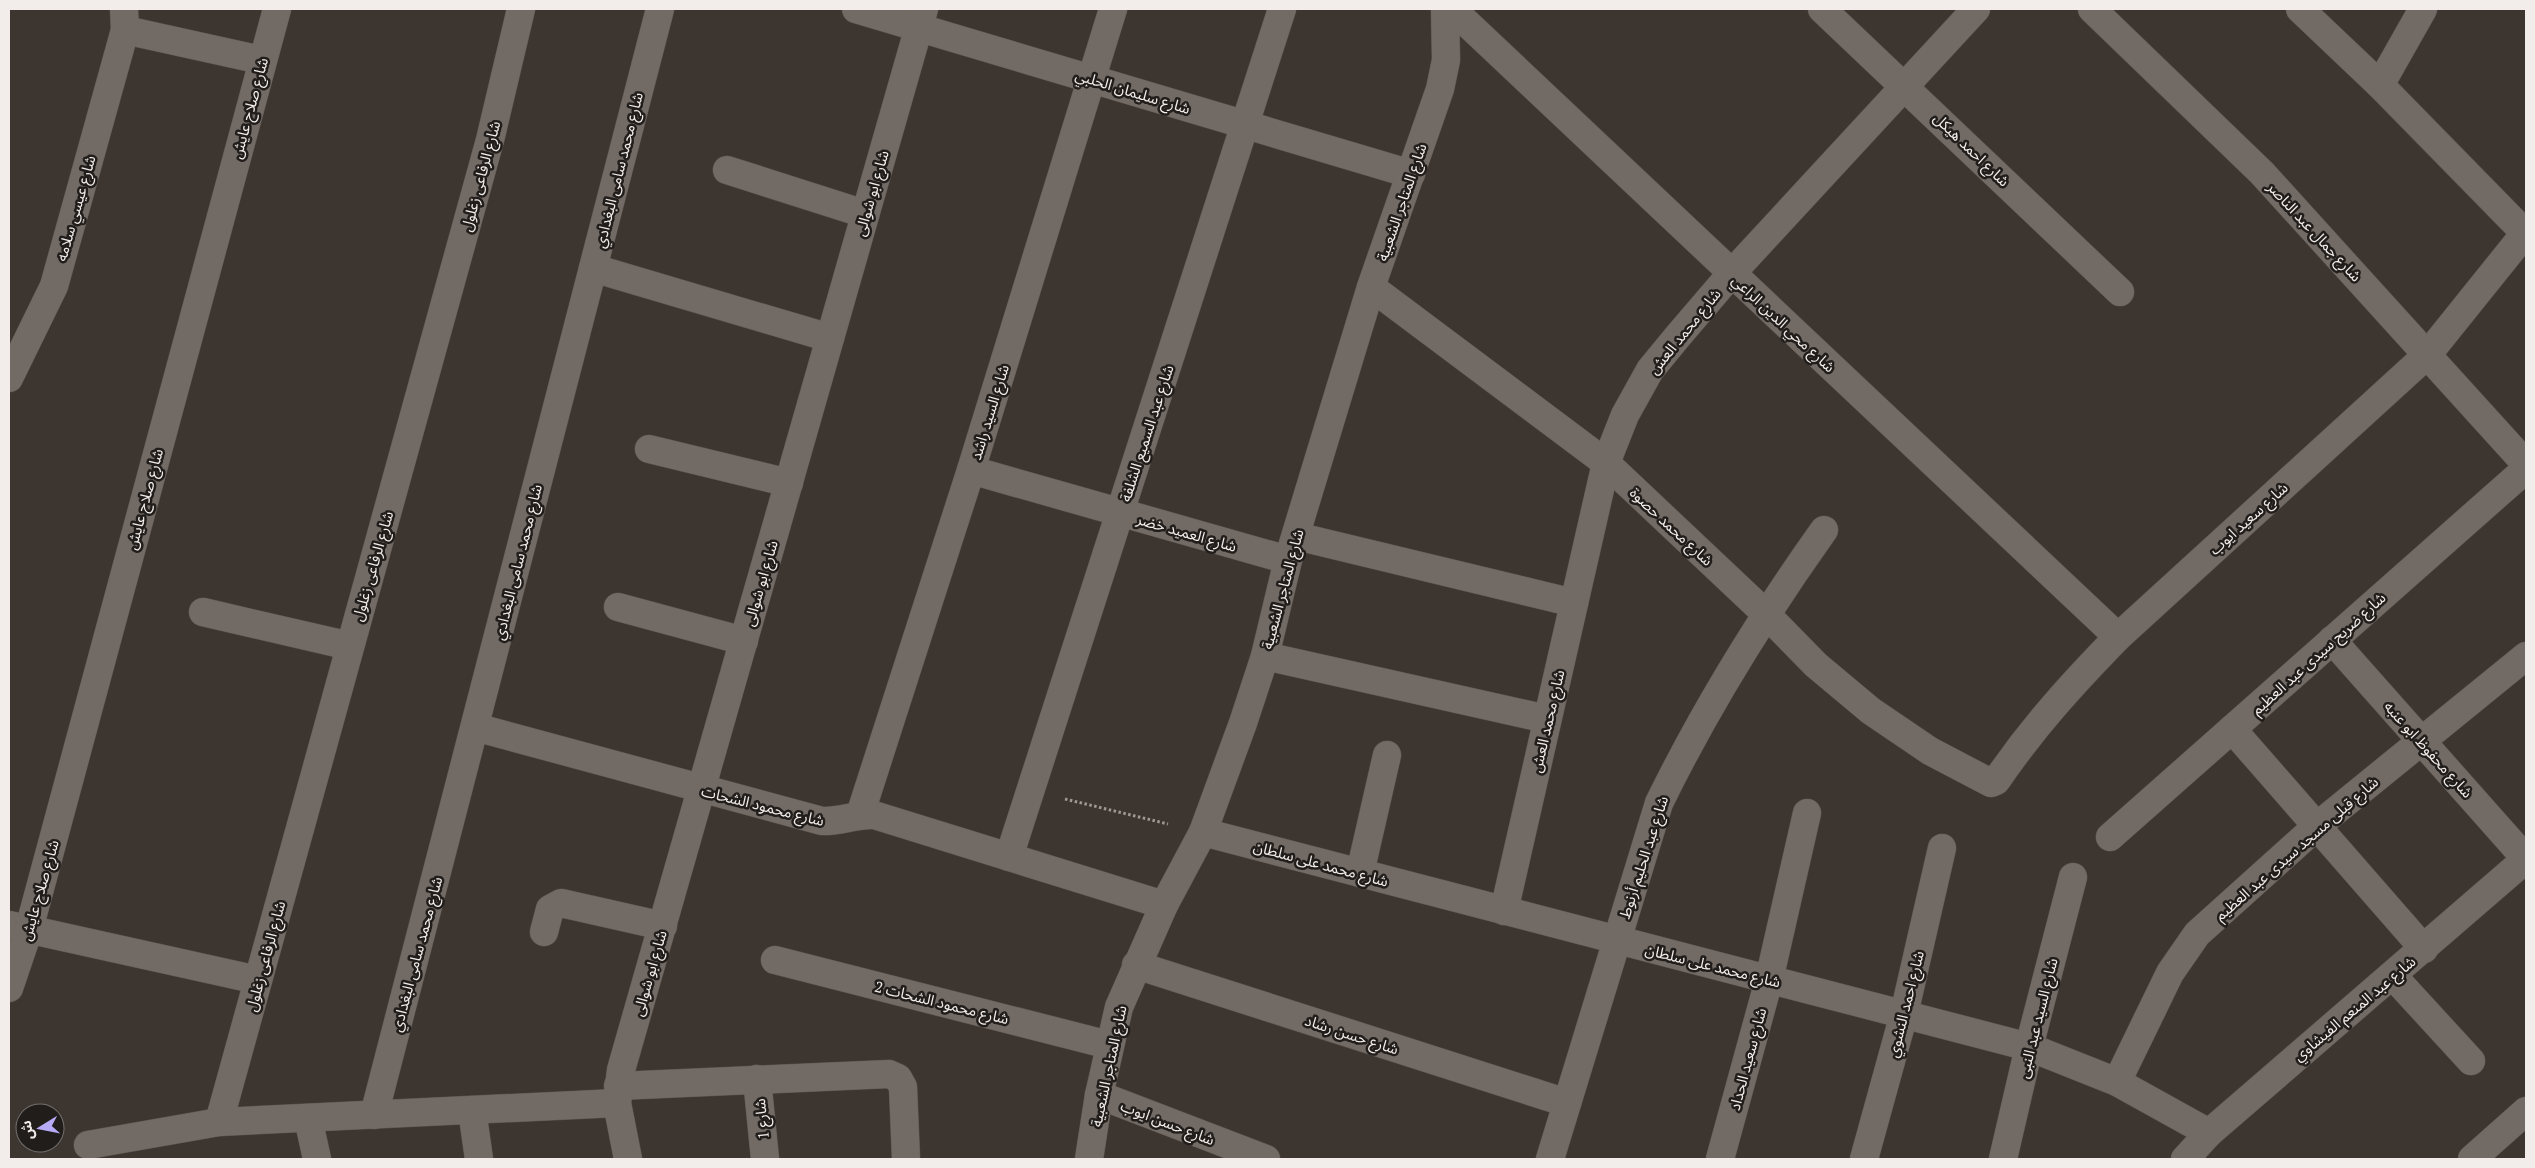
<svg xmlns="http://www.w3.org/2000/svg" width="2535" height="1168" font-family="'PT Serif','Noto Sans Arabic',serif">
	<rect width="100%" height="100%" fill="#3c3530"/>
	<g fill="none" stroke-linecap="round" stroke-linejoin="round">
		<!-- minor casing -->
		<g stroke="#59534f" stroke-width="29">
			<g id="minor">
				<path d="M856,9L1411,174"/>
				<path d="M1452,9L2118,637"/>
				<path d="M1822,9L2120,292"/>
				<path d="M2092,9L2262,173L2526,464"/>
				<path d="M2300,9L2380,85L2526,234"/>
				<path d="M125,30L261,60"/>
				<path d="M2380,85L2423,9"/>
				<path d="M727,170L865,214"/>
				<path d="M593,268L830,338"/>
				<path d="M1371,287L1606,463L1765,613L1816,665L1871,711L1930,751L1991,783L1996,781C2033,727 2072,684 2118,637L2428,354L2526,232"/>
				<path d="M9,378L54,286L125,30L124,9"/>
				<path d="M649,449L789,483"/>
				<path d="M971,470L1288,560"/>
				<path d="M1296,536L1574,603"/>
				<path d="M618,607L744,641"/>
				<path d="M203,612L350,646"/>
				<path d="M2332,640L2526,859"/>
				<path d="M1265,656L1547,719"/>
				<path d="M475,727L822,821C840,822 856,814 874,815L1164,905"/>
				<path d="M2232,729L2424,949"/>
				<path d="M860,815L971,470L1113,9"/>
				<path d="M1203,832L2029,1047L2117,1082L2209,1133"/>
				<path d="M2110,837L2526,469"/>
				<path d="M1009,857L1282,9"/>
				<path d="M1360,873L1387,755"/>
				<path d="M1504,911L1606,463L1625,415L1650,370L1678,336L1731,274L1976,9"/>
				<path d="M9,925L258,980"/>
				<path d="M544,932L550,909L561,903L663,926"/>
				<path d="M775,960L1109,1045"/>
				<path d="M1136,965L1567,1103"/>
				<path d="M2393,976L2471,1061"/>
				<path d="M9,988L29,929L277,9"/>
				<path d="M757,1079L765,1159"/>
				<path d="M2117,1082L2170,973L2197,934L2317,826L2526,656"/>
				<path d="M618,1086L889,1074L898,1078L903,1087L906,1159"/>
				<path d="M1099,1095L1266,1159"/>
				<path d="M472,1110L479,1159"/>
				<path d="M374,1115L660,9"/>
				<path d="M308,1118L317,1159"/>
				<path d="M219,1122L490,140L521,9"/>
				<path d="M88,1145L219,1122L617,1103"/>
				<path d="M628,1159L617,1103L621,1070L924,9"/>
				<path d="M1089,1159L1099,1095L1119,1007L1164,905L1203,832L1243,723L1265,656L1288,560L1371,287L1440,89L1446,60L1445,9"/>
				<path d="M1550,1159L1659,803C1706,707 1762,617 1824,530"/>
				<path d="M1720,1159L1769,980L1807,813"/>
				<path d="M1864,1159L1904,1014L1942,848"/>
				<path d="M2003,1159L2029,1047L2073,877"/>
				<path d="M2185,1159L2209,1133L2526,859"/>
				<path d="M2472,1159L2526,1111"/>
			</g>
		</g>
		<!-- path -->
		<path stroke="#9f9995" stroke-width="3" stroke-dasharray="2.5 2.5" stroke-linecap="butt" d="M1065,799L1168,824"/>
		<!-- minor -->
		<use href="#minor" stroke="#726a64" stroke-width="28"/>
	</g>
	<g text-anchor="middle" dominant-baseline="central" stroke-width="5" stroke-linejoin="round" paint-order="stroke">
		<!-- street labels -->
		<g font-size="15" fill="#f2edea" stroke="#201d1b">
			<text transform="translate(1133 91) rotate(17)">شارع سليمان الحلبي</text>
			<text transform="translate(249 108) rotate(-75)">شارع صلاح عايش</text>
			<text transform="translate(1972 149) rotate(44)">شارع احمد هيكل</text>
			<text transform="translate(618 170) rotate(-76)">شارع محمد سامى البغدادي</text>
			<text transform="translate(480 176) rotate(-75)">شارع الرفاعى زغلول</text>
			<text transform="translate(871 193) rotate(-74)">شارع ابو شوالى</text>
			<text transform="translate(1401 202) rotate(-71)">شارع المتاجر الشعبية</text>
			<text transform="translate(75 208) rotate(-74)">شارع عيسي سلامه</text>
			<text transform="translate(2315 231) rotate(47)">شارع جمال عبد الناصر</text>
			<text transform="translate(1784 323) rotate(43)">شارع محي الدين الراعي</text>
			<text transform="translate(1684 331) rotate(-51)">شارع محمد العش</text>
			<text transform="translate(989 412) rotate(-73)">شارع السيد راشد</text>
			<text transform="translate(1146 433) rotate(-72)">شارع عبد السميع الشلفة</text>
			<text transform="translate(144 499) rotate(-75)">شارع صلاح عايش</text>
			<text transform="translate(2248 518) rotate(-42)">شارع سعيد ايوب</text>
			<text transform="translate(1672 526) rotate(43)">شارع محمد حصوة</text>
			<text transform="translate(1187 532) rotate(16)">شارع العميد خضر</text>
			<text transform="translate(517 562) rotate(-76)">شارع محمد سامى البغدادي</text>
			<text transform="translate(372 566) rotate(-74)">شارع الرفاعى زغلول</text>
			<text transform="translate(760 583) rotate(-74)">شارع ابو شوالى</text>
			<text transform="translate(1282 589) rotate(-75)">شارع المتاجر الشعبية</text>
			<text transform="translate(2318 653) rotate(-42)">شارع ضريح سيدى عبد العظيم</text>
			<text transform="translate(1547 721) rotate(-77)">شارع محمد العش</text>
			<text transform="translate(2429 749) rotate(48)">شارع محفوظ ابو عنبه</text>
			<text transform="translate(763 805) rotate(14)">شارع محمود الشحات</text>
			<text transform="translate(2296 848) rotate(-41)">شارع قبلى مسجد سيدى عبد العظيم</text>
			<text transform="translate(1643 857) rotate(-72)">شارع عبد الحليم أرنوط</text>
			<text transform="translate(1321 863) rotate(15)">شارع محمد على سلطان</text>
			<text transform="translate(39 890) rotate(-74)">شارع صلاح عايش</text>
			<text transform="translate(416 954) rotate(-75)">شارع محمد سامى البغدادي</text>
			<text transform="translate(265 956) rotate(-75)">شارع الرفاعى زغلول</text>
			<text transform="translate(1713 965) rotate(14)">شارع محمد على سلطان</text>
			<text transform="translate(649 973) rotate(-74)">شارع ابو شوالى</text>
			<text transform="translate(942 1002) rotate(14)">شارع محمود الشحات 2</text>
			<text transform="translate(1905 1004) rotate(-76)">شارع احمد النشوي</text>
			<text transform="translate(2354 1008) rotate(-40)">شارع عبد المنعم الفيشاوي</text>
			<text transform="translate(2037 1018) rotate(-76)">شارع السيد عبد النبى</text>
			<text transform="translate(1352 1034) rotate(18)">شارع حسن رشاد</text>
			<text transform="translate(1747 1059) rotate(-75)">شارع سعيد الحداد</text>
			<text transform="translate(1108 1066) rotate(-78)">شارع المتاجر الشعبية</text>
			<text transform="translate(761 1119) rotate(-96)">شارع 1</text>
			<text transform="translate(1168 1122) rotate(21)">شارع حسن ايوب</text>
		</g>
	</g>
	<!-- border -->
	<rect width="2535" height="1168" fill="none" stroke="#f2edea" stroke-width="20"/>
	<!-- north arrow -->
	<g transform="translate(40 1128) rotate(260)"><circle r="24" fill="#201d1b" stroke="#74706e"/>
	<path d="M0-4L9 19L0 12L-9 19Z" fill="#b7abf8"/>
	<text y="-8" font-size="14" font-weight="bold" text-anchor="middle" fill="#f2edea">ش</text>
	</g>
</svg>
